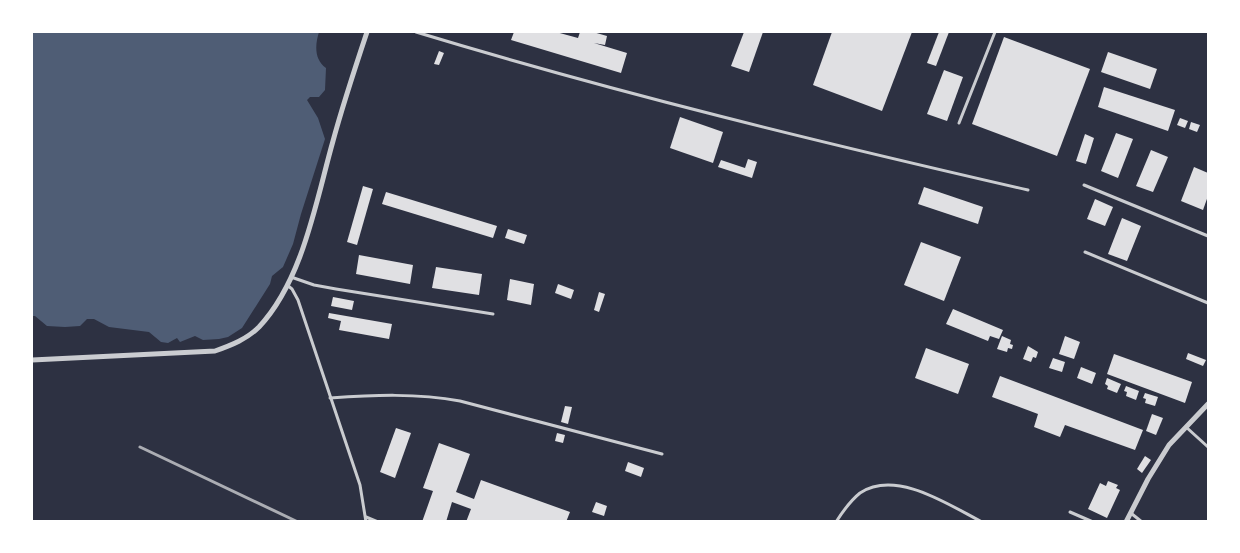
<svg xmlns="http://www.w3.org/2000/svg" width="1240" height="553" font-family="Montserrat,sans-serif">
	<rect width="100%" height="100%" fill="#2d3142"/>
	<!-- water -->
	<path fill="#4f5d75" d="M32,32H319C315,45 314,59 326,68L325,90L319,97H310L307,100L318,118L325,139L301,214L293,244L283,267L272,276L270,284L242,328L228,337L219,339L203,340L195,336L180,342L177,338L168,343L161,342L149,332L109,327L94,319H87L80,326L65,327L47,326L35,316H32Z"/>
	<!-- building -->
	<g fill="#e0e0e3">
		<path d="M514,32H556L578,38L580,32H593L607,36L605,45L594,43L627,53L621,73L511,40Z"/>
		<path d="M744,32H763L749,72L731,66Z"/>
		<path d="M832,32H912L882,111L813,85Z"/>
		<path d="M939,32H949L936,66L927,63Z"/>
		<path d="M1004,37L1090,69L1057,156L972,124Z"/>
		<path d="M439,51L444,53L439,65L434,64Z"/>
		<path d="M1108,52L1157,69L1150,89L1101,72Z"/>
		<path d="M944,70L963,77L947,121L927,114Z"/>
		<path d="M1104,87L1175,110L1168,131L1098,107Z"/>
		<path d="M680,117L723,132L713,163L670,148Z"/>
		<path d="M1180,118L1188,121L1185,128L1177,125Z"/>
		<path d="M1191,122L1200,125L1197,132L1189,129Z"/>
		<path d="M1116,133L1133,139L1118,178L1101,171Z"/>
		<path d="M1085,134L1094,138L1086,164L1076,161Z"/>
		<path d="M1151,150L1168,157L1153,192L1136,186Z"/>
		<path d="M748,159L757,162L752,178L718,167L721,160L745,168Z"/>
		<path d="M1194,167L1208,173V196L1203,210L1181,201Z"/>
		<path d="M363,186L373,189L357,245L347,242Z"/>
		<path d="M924,187L983,207L978,224L918,204Z"/>
		<path d="M386,192L497,226L493,238L382,204Z"/>
		<path d="M1095,199L1113,207L1105,226L1087,219Z"/>
		<path d="M1122,218L1141,226L1127,261L1108,254Z"/>
		<path d="M508,229L527,235L524,244L505,238Z"/>
		<path d="M921,242L961,257L944,301L904,285Z"/>
		<path d="M359,255L413,265L410,284L356,274Z"/>
		<path d="M436,267L482,274L479,295L432,288Z"/>
		<path d="M510,279L534,284L531,305L507,300Z"/>
		<path d="M558,284L574,290L571,299L555,293Z"/>
		<path d="M599,292L605,294L599,312L594,310Z"/>
		<path d="M333,297L354,301L352,310L331,306Z"/>
		<path d="M953,309L1003,330L999,339L990,336L988,341L946,324Z"/>
		<path d="M329,313L392,324L389,339L339,330L341,321L328,318Z"/>
		<path d="M1002,336L1011,340L1010,344L1013,345L1012,349L1008,348L1007,352L997,349Z"/>
		<path d="M1065,336L1080,342L1074,359L1059,354Z"/>
		<path d="M1028,346L1038,352L1036,358L1033,357L1031,362L1023,359Z"/>
		<path d="M926,348L969,364L958,394L915,378Z"/>
		<path d="M1188,353L1206,360L1203,366L1186,359Z"/>
		<path d="M1114,354L1192,382L1185,403L1107,374Z"/>
		<path d="M1053,358L1065,362L1062,372L1049,368Z"/>
		<path d="M1081,367L1096,373L1092,384L1077,378Z"/>
		<path d="M1000,376L1143,430L1135,450L1065,425L1060,437L1034,427L1038,414L992,397Z"/>
		<path d="M1107,378L1121,384L1117,393L1107,389L1108,386L1105,384Z"/>
		<path d="M1126,386L1139,391L1136,400L1126,396L1127,392L1124,391Z"/>
		<path d="M1145,393L1158,397L1155,406L1145,403L1146,399L1143,398Z"/>
		<path d="M565,406L572,407L568,424L561,422Z"/>
		<path d="M1152,414L1163,418L1156,435L1146,431Z"/>
		<path d="M396,428L411,433L395,478L380,472Z"/>
		<path d="M557,433L565,435L563,443L555,441Z"/>
		<path d="M439,443L470,454L456,492L474,499L481,480L570,512L566,522H466L471,509L452,502L446,522H422L433,491L423,488Z"/>
		<path d="M1145,456L1151,460L1142,473L1137,469Z"/>
		<path d="M628,462L644,468L641,477L625,471Z"/>
		<path d="M1108,481L1118,485L1116,488L1120,490L1107,518L1088,509L1100,483L1106,486Z"/>
		<path d="M596,502L607,506L604,516L592,512Z"/>
	</g>
	<g fill="none" stroke-linecap="round" stroke-linejoin="round">
		<!-- service -->
		<g stroke="#caccd0" stroke-width="3">
			<path d="M416,32C617,93 823,143 1028,190"/>
			<path d="M959,123L995,32"/>
			<path d="M1084,185L1208,236"/>
			<path d="M1085,252L1208,303"/>
			<path d="M291,277L314,285L336,289L493,314"/>
			<path d="M287,285L292,289L298,300L360,485L366,522"/>
			<path d="M330,398C373,395 417,393 460,401L662,454"/>
			<path d="M1186,427L1208,447"/>
			<path d="M1070,512L1093,522"/>
			<path d="M1132,514L1142,522"/>
			<path d="M366,517L378,522"/>
			<path d="M836,522C843,511 850,501 860,493C896,469 949,505 982,522"/>
		</g>
		<!-- minor -->
		<g stroke="#caccd0" stroke-width="5">
			<path d="M32,360L215,351C232,345 247,339 259,327C303,280 316,201 333,141C343,104 355,68 367,32"/>
			<path d="M1126,522L1148,479L1169,445L1208,404"/>
		</g>
		<!-- rail -->
		<path stroke="#abadb3" stroke-width="3" d="M140,447L298,522"/>
	</g>
	<!-- border -->
	<rect width="1240" height="553" fill="none" stroke="#ffffff" stroke-width="66"/>
</svg>
